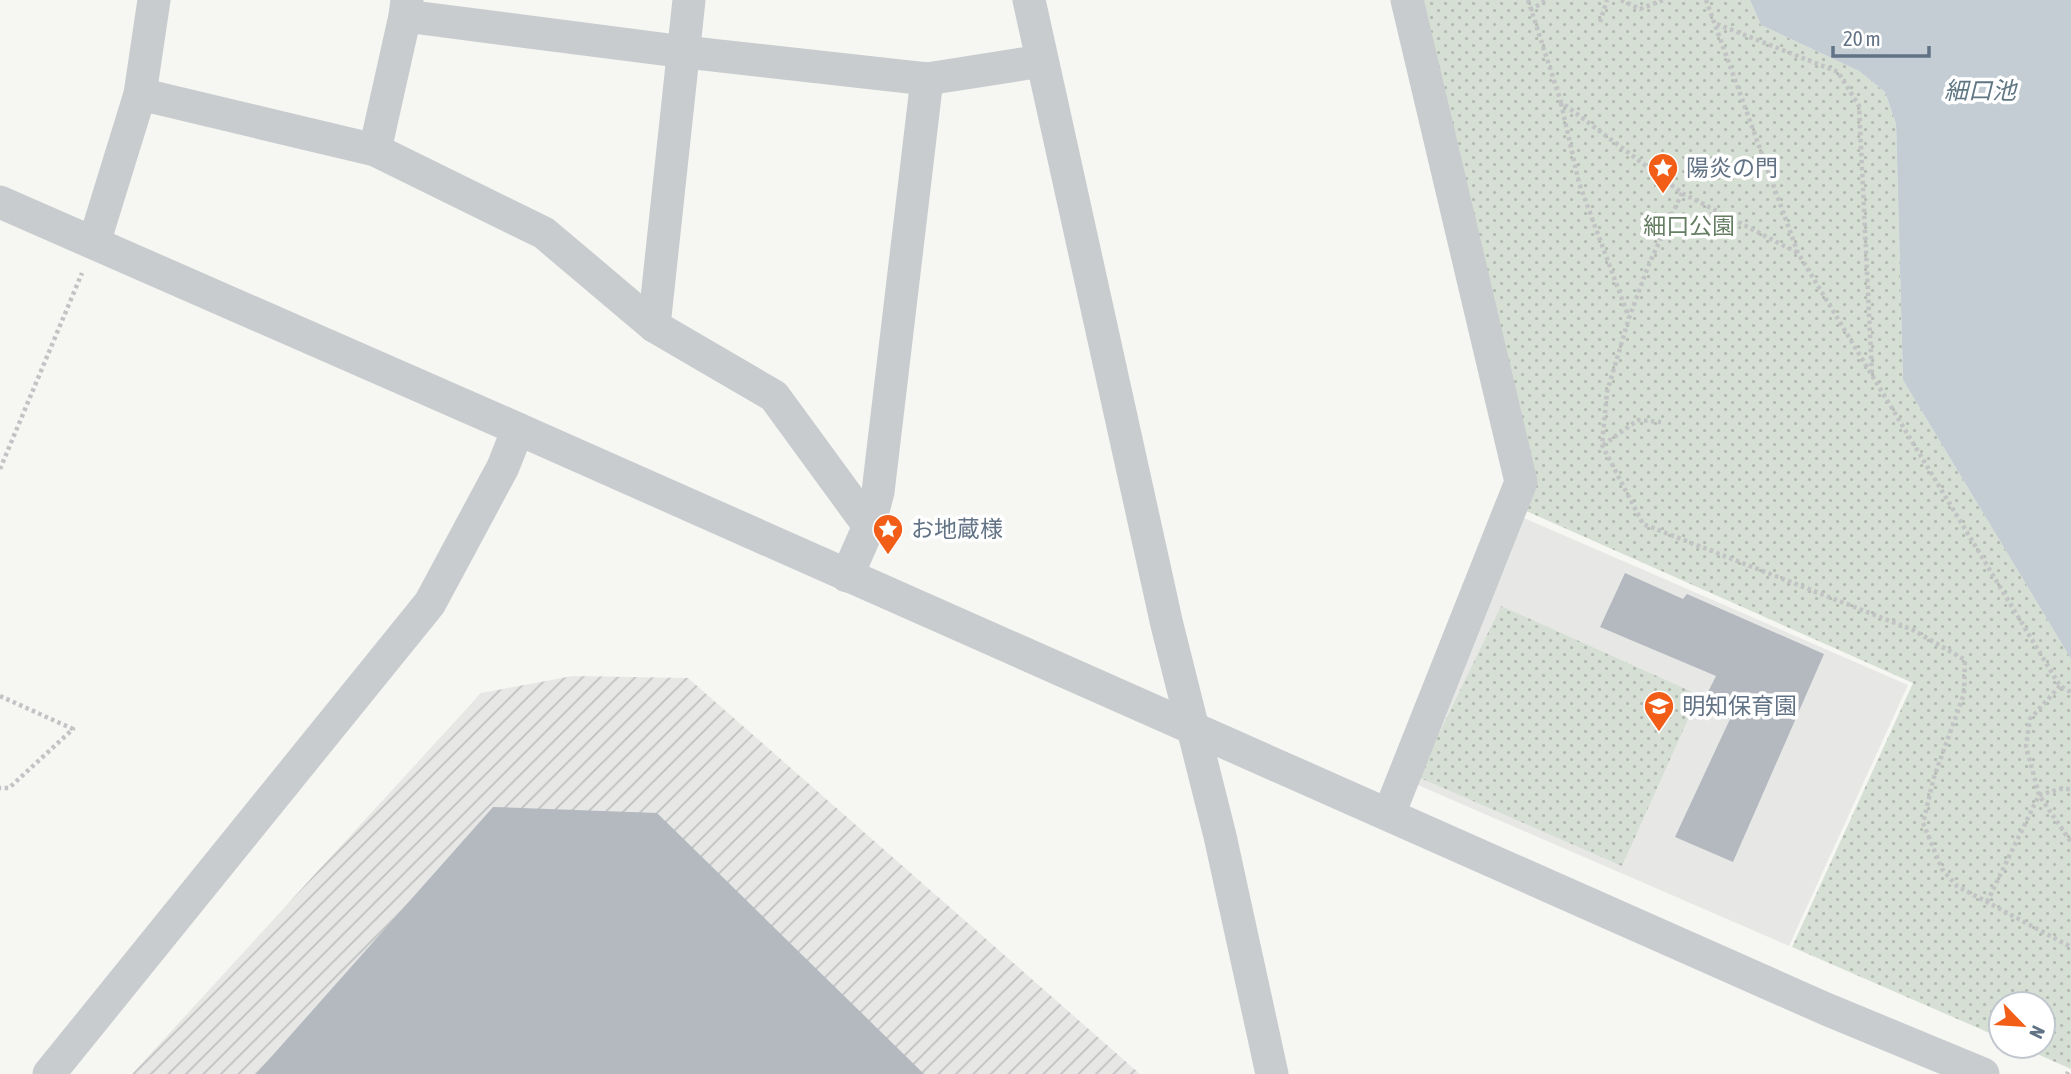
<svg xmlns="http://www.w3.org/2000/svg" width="2071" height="1074" font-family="'Asap Condensed','Noto Sans JP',sans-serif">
	<defs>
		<pattern id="industrial-furrows" width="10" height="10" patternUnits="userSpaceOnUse" patternTransform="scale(1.75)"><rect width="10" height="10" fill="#e7e8e6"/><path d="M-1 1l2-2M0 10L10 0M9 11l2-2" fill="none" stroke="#bfc0c0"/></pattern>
		<pattern id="park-dots" width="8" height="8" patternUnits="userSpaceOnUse" patternTransform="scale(1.75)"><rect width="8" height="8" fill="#d6dfd3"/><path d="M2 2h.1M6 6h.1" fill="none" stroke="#b1b9b1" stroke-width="1.8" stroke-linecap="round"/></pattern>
	</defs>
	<rect width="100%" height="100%" fill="#f6f7f3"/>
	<!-- built -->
	<path fill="#e7e8e6" d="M1524,518L1908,685L1789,946L1411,782Z"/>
	<!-- industrial -->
	<path fill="url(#industrial-furrows)" d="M573,676L688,678L1140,1074H132L481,693Z"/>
	<!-- park -->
	<g fill="url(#park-dots)">
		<path d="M1422,0H1750L1761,25L1859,71L1885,92L1896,124L1903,380L2071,659V1069L2019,1046H2043V1004H2001V1038L1792,947L1913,683L1522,509Z"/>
		<path d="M1501,606L1699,695L1622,866L1418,777Z"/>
	</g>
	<!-- water -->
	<path fill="#c3cdd3" d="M1750,0H2071V659L1903,380L1896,124L1885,92L1859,71L1761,25Z"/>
	<!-- building -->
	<g fill="#b3b9bf">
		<path d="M1625,573L1683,599L1687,594L1824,654L1733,862L1675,837L1730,719L1701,706L1716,676L1600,627Z"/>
		<path d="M493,807L657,813L924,1074H256Z"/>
	</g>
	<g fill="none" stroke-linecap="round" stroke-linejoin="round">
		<!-- path -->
		<g stroke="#c2c3c5" stroke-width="4.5" stroke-dasharray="3.5 3.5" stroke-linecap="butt">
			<path d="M1528,0L1561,102L1682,193L1798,253"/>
			<path d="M1621,0L1640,9L1663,0"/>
			<path d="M1706,0L1798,253L2060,686L2071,692"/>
			<path d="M1530,10L1547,0"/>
			<path d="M1600,22L1607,0"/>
			<path d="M1717,24L1838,72L1859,106L1872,375"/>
			<path d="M1561,103L1579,183L1629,318"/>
			<path d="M1682,193L1649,264L1629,318L1607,392L1602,445L1643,524L1913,630L1965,660L1964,694L1934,777L1923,823L1942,869L1957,886L2071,947"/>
			<path d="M1603,445L1638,420L1661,422"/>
			<path d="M0,469L82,273"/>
			<path d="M2060,686L2030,719L2026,746L2039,795L2071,842"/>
			<path d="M0,696L73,729L9,788H0"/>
			<path d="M1987,902L2039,795L2060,789H2071"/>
			<path d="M2067,1074L2068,1072"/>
		</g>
		<!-- minor -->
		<g stroke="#c9cccf" stroke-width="33">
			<path d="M407,0L405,16L685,52L927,79L1042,61"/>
			<path d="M1029,0L1167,625L1220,836L1272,1074"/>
			<path d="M140,94L375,150L544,233L654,326L774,396L869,526"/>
			<path d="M375,150L405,16"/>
			<path d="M0,202L518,429L1826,1009L1983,1074"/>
			<path d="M94,243L140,94L154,0"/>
			<path d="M654,326L689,0"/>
			<path d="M847,576L869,526L878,492L927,79"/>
			<path d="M1389,814L1521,482L1407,0"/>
			<path d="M49,1074L430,603L503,467L518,429"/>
		</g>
	</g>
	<!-- icons -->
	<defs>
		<g id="sight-pin" transform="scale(1.575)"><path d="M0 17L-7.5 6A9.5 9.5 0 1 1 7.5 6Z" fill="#f25d17" stroke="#fff"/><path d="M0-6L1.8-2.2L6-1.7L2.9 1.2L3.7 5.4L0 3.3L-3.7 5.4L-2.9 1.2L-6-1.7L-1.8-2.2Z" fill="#fff"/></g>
		<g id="school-pin" transform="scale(1.575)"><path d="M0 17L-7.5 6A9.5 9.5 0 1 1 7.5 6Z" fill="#f25d17" stroke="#fff"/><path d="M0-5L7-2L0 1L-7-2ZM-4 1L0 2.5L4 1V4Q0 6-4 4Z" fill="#fff"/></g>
	</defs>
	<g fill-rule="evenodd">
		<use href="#sight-pin" x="1663" y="168"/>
		<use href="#sight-pin" x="888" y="529"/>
		<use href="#school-pin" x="1659" y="706"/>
	</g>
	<g text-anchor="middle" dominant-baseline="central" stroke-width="7" stroke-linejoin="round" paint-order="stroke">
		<!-- poi labels -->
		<g font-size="23" fill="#637386" stroke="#fff" text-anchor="start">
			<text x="1686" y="168">陽炎の門</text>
			<text x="911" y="529">お地蔵様</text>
			<text x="1682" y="706">明知保育園</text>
		</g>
		<!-- park labels -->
		<g font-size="23" fill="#657d62" stroke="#fff">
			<text x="1689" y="226">細口公園</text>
		</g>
		<!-- water labels -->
		<g font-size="24" font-style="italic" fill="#5f7683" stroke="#fff">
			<text x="1980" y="90">細口池</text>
		</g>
	</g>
	<!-- north arrow -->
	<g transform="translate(2022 1025) rotate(115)"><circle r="33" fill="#ffffff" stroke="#c1c7cf" stroke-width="2"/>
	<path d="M0-5L12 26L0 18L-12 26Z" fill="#f25d17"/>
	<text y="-10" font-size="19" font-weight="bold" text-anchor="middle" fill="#637386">N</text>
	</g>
	<!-- scale -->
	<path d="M1833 46v10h96v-10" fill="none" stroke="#637386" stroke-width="3.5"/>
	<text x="1843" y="46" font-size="21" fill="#637386" stroke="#ffffff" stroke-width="5" paint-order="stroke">20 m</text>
</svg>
